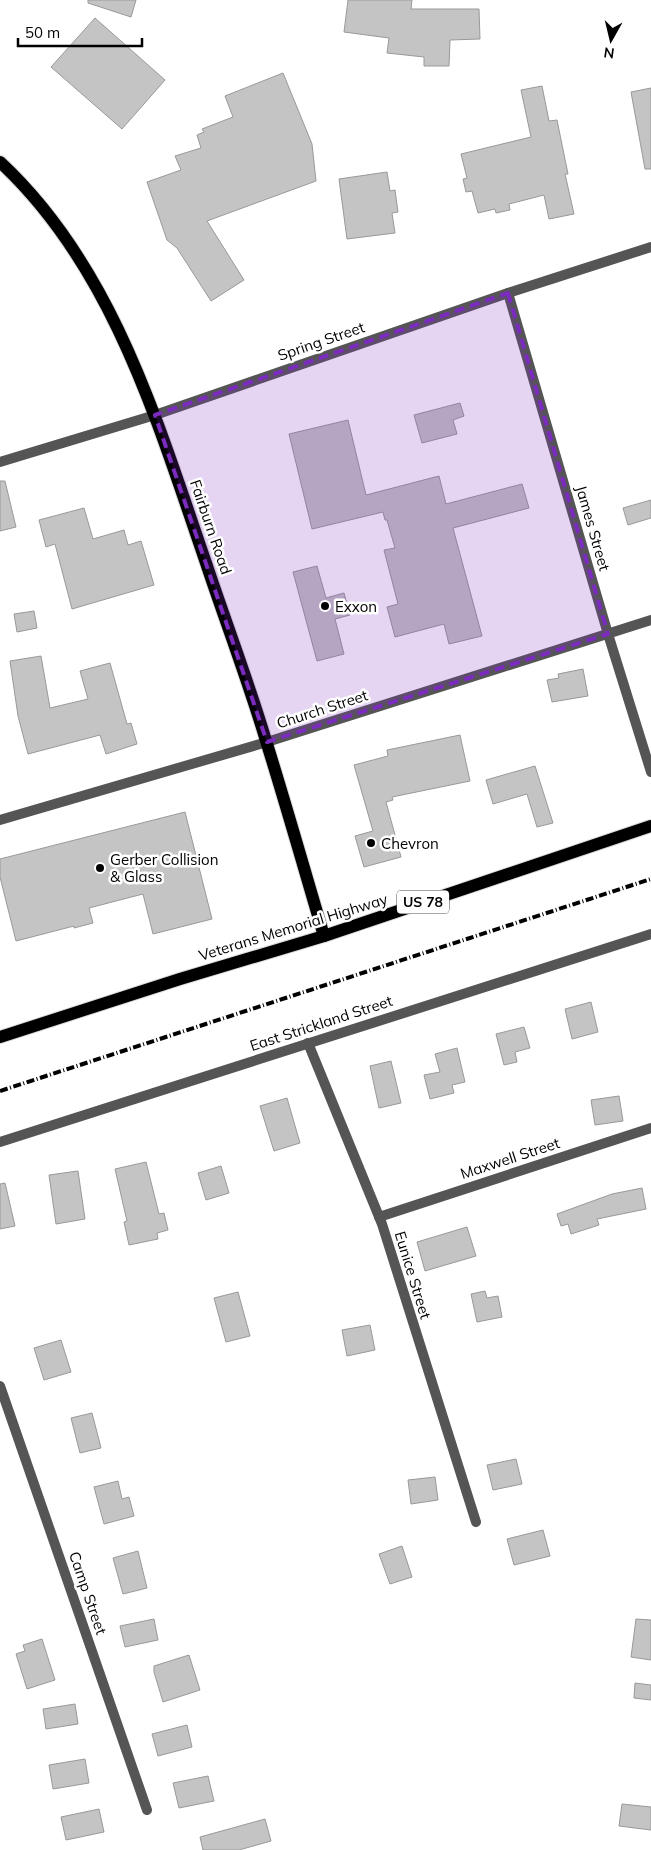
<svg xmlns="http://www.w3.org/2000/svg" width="651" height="1850" font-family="Mulish,sans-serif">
	<rect width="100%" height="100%" fill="#fff"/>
	<!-- building -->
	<g fill="#c4c4c4" stroke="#999">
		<path d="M88,0H136L131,17L88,3Z"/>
		<path d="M348,0H412L411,9H479L480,39L450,40L449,66H424V57L387,53L389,38L344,32Z"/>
		<path d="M95,18L165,80L122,129L51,67Z"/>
		<path d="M283,73L312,144L316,181L207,221L244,280L211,301L177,248L167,240L147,182L181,170L175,156L201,148L197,135L204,132L202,129L233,117L225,96Z"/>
		<path d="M542,86L549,121L557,120L568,174H565L574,214L549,219L544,195L509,204L510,210L496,213L495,209L478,213L472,191L466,192L463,179L467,178L461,154L531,137L521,90Z"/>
		<path d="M651,88V169H645L631,92Z"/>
		<path d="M387,172L390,191L395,190L398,212L392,213L395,233L347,239L339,179Z"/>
		<path d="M460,403L464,416L453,420L457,434L422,443L414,415Z"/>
		<path d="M348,420L366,495L439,476L446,504L522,484L529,508L453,528L482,636L449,644L444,624L395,637L387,607L398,604L384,550L395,548L387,520H385L383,512L312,529L289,434Z"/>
		<path d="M0,481H5L16,527L0,531Z"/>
		<path d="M651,500V518L628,525L623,508Z"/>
		<path d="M84,508L93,539L124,530L128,545L141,541L154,585L72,609L55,544L46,547L39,520Z"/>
		<path d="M317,566L326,598L344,593L350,615L335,619L344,654L317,661L293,572Z"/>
		<path d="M34,611L37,628L17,632L14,614Z"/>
		<path d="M41,656L50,708L88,699L80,671L110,663L127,724L131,723L137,744L106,754L100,735L28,754L18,716L10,661Z"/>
		<path d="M583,669L588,696L552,702L547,680L559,678L558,674Z"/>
		<path d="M460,735L470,781L392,797L393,800L386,802L401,857L364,867L355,836L373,831L354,765L388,756L387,750Z"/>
		<path d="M535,766L553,823L537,827L527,794L493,804L486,780Z"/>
		<path d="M185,812L212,919L153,934L143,894L89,908L93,923L74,928V926L16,941L0,877V859Z"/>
		<path d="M591,1002L598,1032L572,1039L565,1009Z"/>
		<path d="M524,1027L530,1048L515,1052L517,1062L504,1065L496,1034Z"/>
		<path d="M457,1048L465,1082L452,1085L454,1093L430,1099L424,1075L440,1072L435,1054Z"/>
		<path d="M391,1061L401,1103L379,1108L370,1066Z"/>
		<path d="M619,1096L623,1121L595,1125L591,1100Z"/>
		<path d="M287,1098L300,1143L274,1151L260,1106Z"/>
		<path d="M146,1162L159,1214L164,1213L168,1230L157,1233L158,1239L129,1245L124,1222L127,1221L115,1169Z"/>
		<path d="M221,1166L229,1193L206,1200L198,1173Z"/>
		<path d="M78,1171L85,1219L56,1224L49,1175Z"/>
		<path d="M5,1183L15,1226L0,1229V1184Z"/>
		<path d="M642,1188L646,1209L597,1219L599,1225L571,1234L568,1224L561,1226L557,1214L612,1194Z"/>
		<path d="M467,1227L476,1256L425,1271L417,1242Z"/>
		<path d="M485,1291L487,1298L498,1296L502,1317L477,1322L471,1294Z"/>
		<path d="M238,1292L250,1336L226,1342L214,1298Z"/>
		<path d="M370,1325L375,1350L347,1356L342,1330Z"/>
		<path d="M61,1340L71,1372L44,1380L34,1348Z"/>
		<path d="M92,1413L101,1448L80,1453L71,1418Z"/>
		<path d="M516,1459L522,1484L493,1490L487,1465Z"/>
		<path d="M435,1477L438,1500L411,1504L408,1480Z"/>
		<path d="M118,1481L122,1499L129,1497L134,1516L104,1524L94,1487Z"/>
		<path d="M543,1530L550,1556L514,1565L507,1539Z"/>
		<path d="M402,1546L412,1577L390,1584L379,1554Z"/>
		<path d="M138,1551L147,1588L123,1594L113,1558Z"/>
		<path d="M154,1619L158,1640L125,1647L120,1626Z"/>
		<path d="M636,1619L651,1620V1660L631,1657Z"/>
		<path d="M42,1639L55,1680L27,1689L16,1654L25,1651L23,1645Z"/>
		<path d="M189,1655L200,1690L163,1702L154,1672V1666Z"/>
		<path d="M635,1683L651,1685V1700L634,1698Z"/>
		<path d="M75,1704L78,1724L46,1729L43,1709Z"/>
		<path d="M187,1725L192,1747L158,1756L152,1734Z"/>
		<path d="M85,1759L89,1783L53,1789L49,1765Z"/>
		<path d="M208,1776L214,1801L179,1808L173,1783Z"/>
		<path d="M622,1804L651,1807V1830L619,1826Z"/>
		<path d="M99,1809L104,1832L66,1840L61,1817Z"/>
		<path d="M265,1819L271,1841L239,1850H203L200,1837Z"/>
	</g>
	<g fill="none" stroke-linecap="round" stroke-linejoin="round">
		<!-- primary casing -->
		<g stroke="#dbdbdb" stroke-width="14">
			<g id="primary">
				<path d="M0,162C113,267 157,421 206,563C226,623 249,683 267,744C287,808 305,872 324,936"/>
				<path d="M0,1037L180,979L324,936L651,826"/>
			</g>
		</g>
		<!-- street -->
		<g stroke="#555" stroke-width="10">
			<path d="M508,293L608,634L651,772"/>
			<path d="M0,462L155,415L508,293L651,247"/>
			<path d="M0,820L267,742L651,620"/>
			<path d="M308,1043L382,1224L476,1522"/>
			<path d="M0,1142L651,934"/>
			<path d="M379,1217L651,1128"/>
			<path d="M0,1386L147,1810"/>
		</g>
		<!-- primary -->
		<use href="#primary" stroke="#000" stroke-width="12"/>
		<!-- rail -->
		<path stroke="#000" stroke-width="4" stroke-dasharray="8 2.5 1 2.5" stroke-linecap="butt" d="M0,1091L651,879"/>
	</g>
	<!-- marked area -->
	<path fill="#7b2cbf" fill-opacity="0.2" stroke="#7b2cbf" stroke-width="4" stroke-dasharray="10 6" stroke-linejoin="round" d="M508,293L608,634L267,742L155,415Z"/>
	<!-- markers -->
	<g fill="#000" stroke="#fff" stroke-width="2">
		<circle cx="325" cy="606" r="5"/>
		<circle cx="371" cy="843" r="5"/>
		<circle cx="100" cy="868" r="5"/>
	</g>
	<g text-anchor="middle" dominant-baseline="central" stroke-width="5" stroke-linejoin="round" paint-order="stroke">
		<!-- shield labels -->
		<rect fill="#fff" stroke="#4c4c4c" stroke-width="1" x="397" y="890.5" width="52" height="23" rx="4"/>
		<g font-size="14" font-weight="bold" fill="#000">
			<text x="423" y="902">US 78</text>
		</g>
		<!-- street labels -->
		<g font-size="15" fill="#000" stroke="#fff">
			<text transform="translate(321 341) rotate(-19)">Spring Street</text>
			<text transform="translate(211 527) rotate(71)">Fairburn Road</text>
			<text transform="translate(593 528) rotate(74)">James Street</text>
			<text transform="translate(322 709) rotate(-18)">Church Street</text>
			<text transform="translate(293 927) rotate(-17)">Veterans Memorial Highway</text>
			<text transform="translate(321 1023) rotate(-18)">East Strickland Street</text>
			<text transform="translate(510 1158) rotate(-18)">Maxwell Street</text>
			<text transform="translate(413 1275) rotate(73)">Eunice Street</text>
			<text transform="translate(88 1593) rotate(71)">Camp Street</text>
		</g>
		<!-- poi labels -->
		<g font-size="15" fill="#000" stroke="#fff" text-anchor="start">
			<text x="335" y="606">Exxon</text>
			<text x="381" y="843">Chevron</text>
			<text x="110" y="859">Gerber Collision<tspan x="110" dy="17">&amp; Glass</tspan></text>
		</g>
	</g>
	<!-- north arrow -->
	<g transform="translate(611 40) rotate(188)" stroke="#ffffff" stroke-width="4" paint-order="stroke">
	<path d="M0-4L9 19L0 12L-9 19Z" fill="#000000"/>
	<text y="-8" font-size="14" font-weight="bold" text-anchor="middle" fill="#000000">N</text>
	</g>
	<!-- scale -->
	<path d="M18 38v8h124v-8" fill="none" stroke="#000000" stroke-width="2.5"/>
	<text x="25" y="38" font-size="15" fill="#000000" stroke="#ffffff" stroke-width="4" paint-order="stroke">50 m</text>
</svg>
